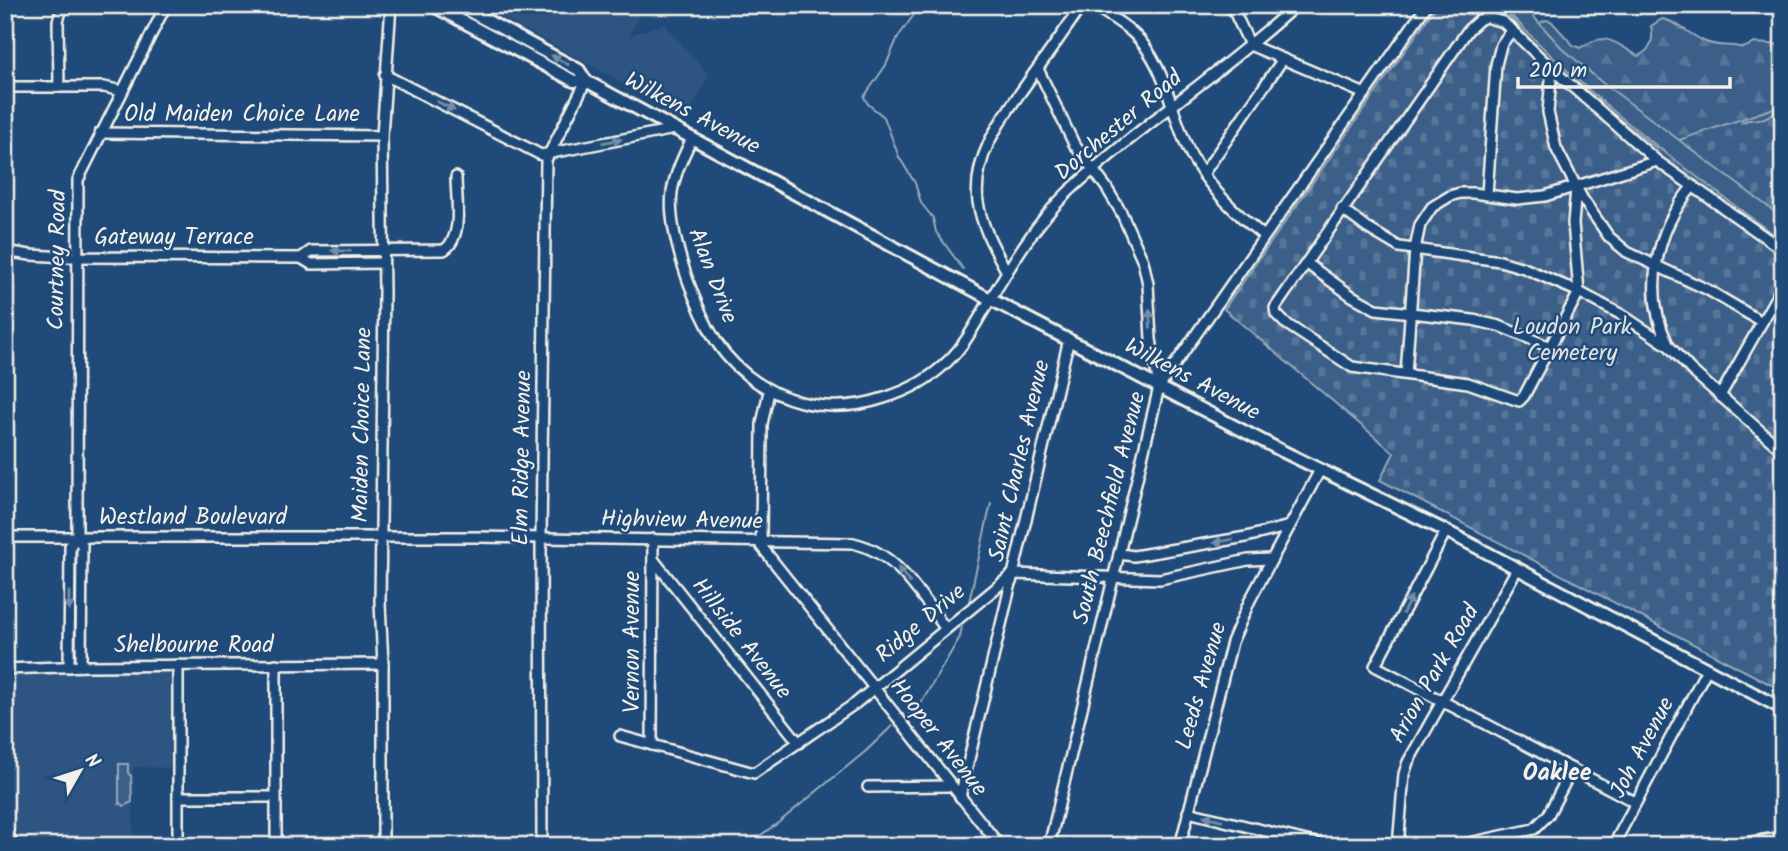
<svg xmlns="http://www.w3.org/2000/svg" width="1788" height="851" font-family="Kalam,sans-serif">
	<defs>
		<pattern id="forest-firs" width="22" height="20" patternUnits="userSpaceOnUse" patternTransform="scale(1.75)"><rect width="22" height="20" fill="#3a5f88"/><path d="M5 1l3.5 6h-7zM16 11l3.5 6h-7z" fill="#577699"/></pattern>
		<pattern id="cemetery-stones" width="16" height="16" patternUnits="userSpaceOnUse" patternTransform="scale(1.75)"><rect width="16" height="16" fill="#3a5f88"/><path d="M2 7V4a2 2 0 0 1 4 0v3zM10 15v-3a2 2 0 0 1 4 0v3z" fill="#577699"/></pattern>
	</defs>
	<rect width="100%" height="100%" fill="#1f4a7a"/>
	<filter id="ink" filterUnits="userSpaceOnUse"><feTurbulence type="fractalNoise" baseFrequency=".0143" numOctaves="2"/><feDisplacementMap in="SourceGraphic" scale="14" xChannelSelector="R" yChannelSelector="G"/><feConvolveMatrix kernelMatrix="1 2 1 2 8 2 1 2 1" color-interpolation-filters="sRGB"/></filter>
	<g filter="url(#ink)">
		<!-- built -->
		<g fill="#2d5581">
			<path d="M480,5H645L630,35L665,24L709,76L687,118Z"/>
			<path d="M165,669L171,672L174,679V768L133,767V846H22L5,800V673Z"/>
		</g>
		<!-- forest -->
		<path fill="url(#forest-firs)" stroke="#97a8b8" stroke-width="2" d="M1662,19C1677,21 1691,36 1706,42C1719,48 1730,43 1743,48L1755,43L1783,45V205L1607,103L1537,24L1546,20L1551,21L1573,45L1580,48C1606,30 1615,43 1638,56C1652,50 1654,39 1651,26Z"/>
		<!-- cemetery -->
		<path fill="url(#cemetery-stones)" stroke="#97a8b8" stroke-width="2" d="M1437,5H1500C1544,59 1601,105 1656,148L1783,105V691L1380,480L1394,453L1224,309Z"/>
		<!-- green -->
		<g fill="#3a5f88" stroke="#97a8b8" stroke-width="2">
			<path d="M1502,5H1523L1561,47L1599,80L1783,218V242C1686,168 1584,97 1502,5Z"/>
			<path d="M119,764H128V773L131,776L132,802L124,806L121,803L119,804Z"/>
		</g>
		<g fill="none" stroke-linecap="round" stroke-linejoin="round">
			<!-- stream -->
			<g stroke="#9cacbb" stroke-width="2">
				<path d="M921,5L898,37L886,65L864,97L868,104L884,117L899,157L915,183L921,203L933,218L936,232L963,269"/>
				<path d="M1742,122C1749,119 1753,120 1760,119C1769,118 1773,110 1783,109"/>
				<path d="M969,602L991,503"/>
				<path d="M909,713L920,705L960,637L962,626"/>
				<path d="M737,846L758,837L778,823L866,751L892,726"/>
			</g>
			<!-- minor casing -->
			<g stroke="#f4f1e8" stroke-width="14">
				<g id="minor">
					<path d="M1093,5C1106,14 1121,22 1133,33C1169,66 1171,122 1195,162C1213,192 1238,215 1264,236"/>
					<path d="M1231,5L1250,45L1365,94"/>
					<path d="M1038,69L1074,144L1106,187L1121,212L1143,261L1148,284L1151,339L1159,387"/>
					<path d="M1552,69L1548,112L1556,148L1582,198L1609,237L1627,252L1708,290L1762,322"/>
					<path d="M385,75L541,155L675,129"/>
					<path d="M5,87H104L122,91"/>
					<path d="M59,87L58,21L63,5"/>
					<path d="M100,133L382,136"/>
					<path d="M692,138C684,155 675,173 672,192C667,230 691,295 709,329C727,365 762,392 801,402C830,409 857,407 884,398C907,391 931,378 948,361C966,344 977,321 990,300C1012,263 1035,224 1067,193C1139,126 1223,72 1296,5"/>
					<path d="M1203,174L1283,59"/>
					<path d="M1487,194L1496,65L1501,45L1512,30"/>
					<path d="M1342,209L1367,228L1399,247L1500,261L1524,268L1579,292L1573,223L1576,189"/>
					<path d="M1783,250L1657,161L1552,69L1503,22L1485,17L1479,20L1468,30L1275,308L1276,314L1285,323L1352,367L1468,383L1519,401L1524,396L1579,292L1622,315L1669,346L1691,370L1783,451"/>
					<path d="M5,251L30,255L68,257L301,258L311,264L383,263"/>
					<path d="M301,258L311,251L444,250C464,237 456,199 456,177"/>
					<path d="M1306,263L1352,296L1376,309L1473,320L1499,326L1550,347"/>
					<path d="M1007,272C995,250 982,228 978,202C972,152 1006,114 1032,76C1049,53 1066,29 1082,5"/>
					<path d="M1668,344C1642,292 1656,229 1693,186"/>
					<path d="M1406,374L1415,249L1420,225L1432,207L1450,196L1460,193H1473L1517,199L1545,196L1657,161"/>
					<path d="M769,391L762,424L761,546L1000,846"/>
					<path d="M1720,396L1783,285"/>
					<path d="M1446,531L1375,666L1635,802"/>
					<path d="M5,537H477L853,543C898,553 919,594 946,629"/>
					<path d="M1119,554L1134,556L1246,537L1290,526"/>
					<path d="M653,559L799,743"/>
					<path d="M178,665V846"/>
					<path d="M81,666L82,545L77,537V529L78,180L166,5"/>
					<path d="M69,667L70,546L77,537"/>
					<path d="M5,669L88,666L383,664"/>
					<path d="M620,736L754,773L856,703L1013,574L1160,579L1248,560L1271,559"/>
					<path d="M652,745L653,539"/>
					<path d="M868,787L952,786"/>
					<path d="M178,797H276"/>
					<path d="M960,797L1069,339"/>
					<path d="M1188,812L1327,846"/>
					<path d="M276,846V664"/>
					<path d="M383,846V664L380,603L384,293L382,136L391,5"/>
					<path d="M542,846L541,538L546,160L586,81"/>
					<path d="M1049,846L1159,387L1427,5"/>
					<path d="M1180,846L1232,642L1250,600L1320,470"/>
					<path d="M1398,846L1404,774L1408,762L1517,569"/>
					<path d="M1455,846L1534,829L1548,815L1572,769"/>
					<path d="M1613,846L1707,669"/>
				</g>
			</g>
			<!-- major casing -->
			<g stroke="#f4f1e8" stroke-width="16">
				<g id="major">
					<path d="M432,5L574,81H586L990,299L1282,451L1446,531L1783,709"/>
					<path d="M458,5L579,70L586,81"/>
					<path d="M1732,846L1783,838"/>
				</g>
			</g>
			<!-- highway casing -->
			<g stroke="#f4f1e8" stroke-width="19">
				<path id="highway" d="M5,833L11,846"/>
			</g>
			<!-- minor -->
			<use href="#minor" stroke="#1f4a7a" stroke-width="9"/>
			<!-- major -->
			<use href="#major" stroke="#1f4a7a" stroke-width="10"/>
			<!-- highway -->
			<use href="#highway" stroke="#1f4a7a" stroke-width="14"/>
		</g>
		<!-- one-way arrows -->
		<defs><path id="oneway-solid" d="M-6-.8H1V-3.2L6.5 0L1 3.2V.8H-6Z" transform="scale(1.75)"/></defs>
		<g fill="#748da6">
			<use href="#oneway-solid" transform="translate(560 60) rotate(-151)"/>
			<use href="#oneway-solid" transform="translate(446 106) rotate(27)"/>
			<use href="#oneway-solid" transform="translate(612 141) rotate(-10)"/>
			<use href="#oneway-solid" transform="translate(341 251) rotate(-179)"/>
			<use href="#oneway-solid" transform="translate(1150 319) rotate(-92)"/>
			<use href="#oneway-solid" transform="translate(1223 541) rotate(170)"/>
			<use href="#oneway-solid" transform="translate(904 575) rotate(-128)"/>
			<use href="#oneway-solid" transform="translate(69 601) rotate(90)"/>
			<use href="#oneway-solid" transform="translate(1407 605) rotate(-63)"/>
			<use href="#oneway-solid" transform="translate(1213 818) rotate(-166)"/>
		</g>
	</g>
	<g text-anchor="middle" dominant-baseline="central" stroke-width="5" stroke-linejoin="round" paint-order="stroke">
		<!-- street labels -->
		<g font-size="23" fill="#f4f1e8" stroke="#1f4a7a">
			<text transform="translate(692 114) rotate(28)">Wilkens Avenue</text>
			<text x="242" y="115">Old Maiden Choice Lane</text>
			<text transform="translate(1119 126) rotate(-40)">Dorchester Road</text>
			<text x="174" y="238">Gateway Terrace</text>
			<text transform="translate(58 260) rotate(-89)">Courtney Road</text>
			<text transform="translate(712 276) rotate(69)">Alan Drive</text>
			<text transform="translate(1192 380) rotate(28)">Wilkens Avenue</text>
			<text transform="translate(363 425) rotate(-89)">Maiden Choice Lane</text>
			<text transform="translate(523 458) rotate(-89)">Elm Ridge Avenue</text>
			<text transform="translate(1020 461) rotate(-77)">Saint Charles Avenue</text>
			<text transform="translate(1110 508) rotate(-76)">South Beechfield Avenue</text>
			<text x="193" y="518">Westland Boulevard</text>
			<text transform="translate(682 521) rotate(1)">Highview Avenue</text>
			<text transform="translate(921 624) rotate(-40)">Ridge Drive</text>
			<text transform="translate(741 639) rotate(52)">Hillside Avenue</text>
			<text transform="translate(633 642) rotate(-90)">Vernon Avenue</text>
			<text x="194" y="646">Shelbourne Road</text>
			<text transform="translate(1435 674) rotate(-60)">Arion Park Road</text>
			<text transform="translate(1202 686) rotate(-74)">Leeds Avenue</text>
			<text transform="translate(938 738) rotate(52)">Hooper Avenue</text>
			<text transform="translate(1643 748) rotate(-62)">Joh Avenue</text>
		</g>
		<!-- park labels -->
		<g font-size="23" fill="#e1e2de" stroke="#1f4a7a">
			<text x="1572" y="328">Loudon Park<tspan x="1572" dy="26">Cemetery</tspan></text>
		</g>
		<!-- neighbourhood labels -->
		<g font-size="24" font-weight="bold" fill="#f4f1e8" stroke="#1f4a7a">
			<text x="1557" y="773">Oaklee</text>
		</g>
	</g>
	<!-- margin -->
	<rect width="1788" height="851" fill="none" stroke="#1f4a7a" stroke-width="28"/>
	<rect x="14" y="14" width="1760" height="823" fill="none" stroke="#f4f1e8" stroke-width="2.5" filter="url(#ink)"/>
	<!-- north arrow -->
	<g transform="translate(80 771) rotate(51)" stroke="#1f4a7a" stroke-width="5" paint-order="stroke">
	<path d="M0-5L12 26L0 18L-12 26Z" fill="#f4f1e8"/>
	<text y="-10" font-size="19" font-weight="bold" text-anchor="middle" fill="#f4f1e8">N</text>
	</g>
	<!-- scale -->
	<path d="M1518 77v10h212v-10" fill="none" stroke="#f4f1e8" stroke-width="3.5"/>
	<text x="1529" y="77" font-size="21" fill="#f4f1e8" stroke="#1f4a7a" stroke-width="5" paint-order="stroke">200 m</text>
</svg>
